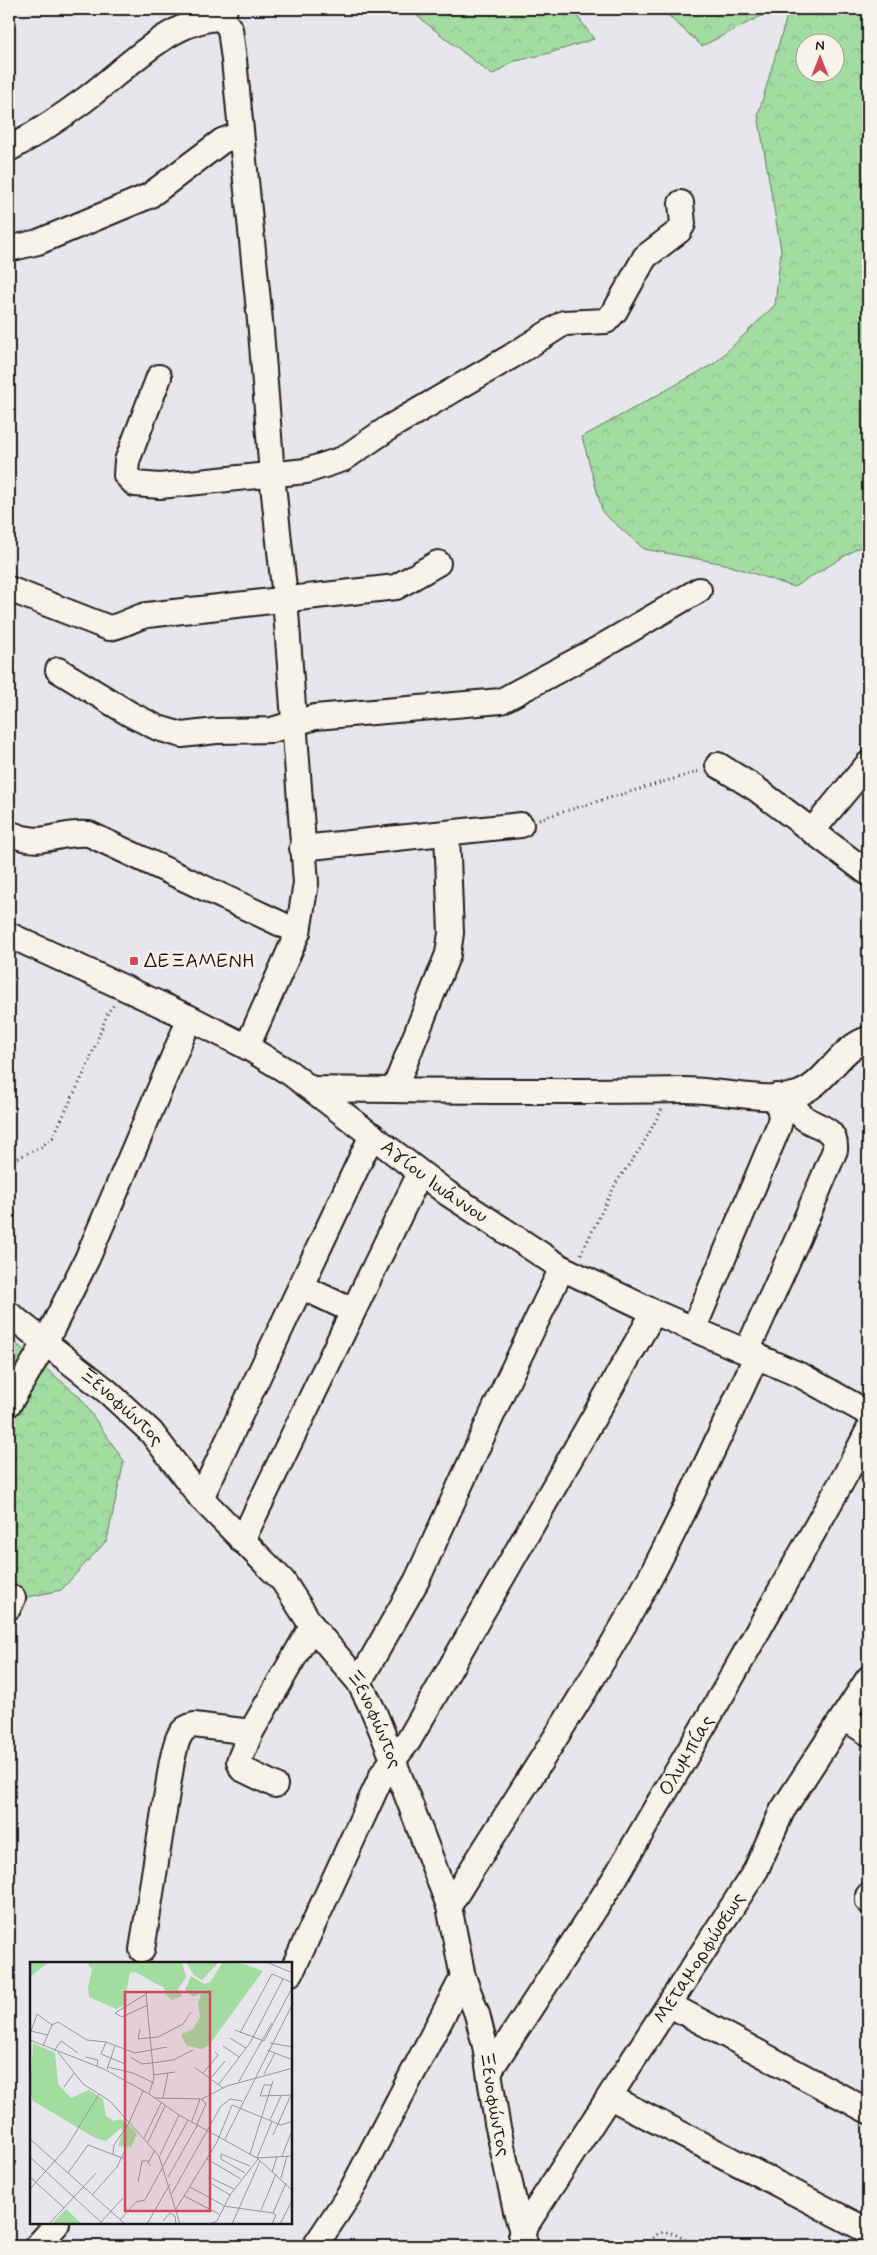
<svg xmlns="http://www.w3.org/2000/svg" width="877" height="2255" font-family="Mynerve,sans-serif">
	<defs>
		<pattern id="forest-crowns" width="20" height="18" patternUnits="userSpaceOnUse" patternTransform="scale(1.25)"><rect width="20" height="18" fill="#a2dca1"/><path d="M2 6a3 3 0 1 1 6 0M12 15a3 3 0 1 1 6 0" fill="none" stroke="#8bbc8a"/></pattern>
	</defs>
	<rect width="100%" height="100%" fill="#e8e6ed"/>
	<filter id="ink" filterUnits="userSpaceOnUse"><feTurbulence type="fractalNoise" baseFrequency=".02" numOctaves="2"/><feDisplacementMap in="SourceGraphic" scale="10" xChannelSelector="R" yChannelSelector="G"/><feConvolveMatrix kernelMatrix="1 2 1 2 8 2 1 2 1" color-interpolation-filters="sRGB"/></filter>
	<g filter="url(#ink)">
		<!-- forest -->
		<g fill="url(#forest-crowns)" stroke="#5f7c5e" fill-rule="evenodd">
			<path d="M416,9H572L594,39L550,53L512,62L492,75L417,16Z"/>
			<path d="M661,9H775L702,46Z"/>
			<path d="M789,9H868V542L794,587L725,564L644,549L603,513L582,437L715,363L775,305L781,250L758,115ZM834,42V72H804V42Z"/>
			<path d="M9,1338L79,1396L124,1461L107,1540L61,1590L9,1601Z"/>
		</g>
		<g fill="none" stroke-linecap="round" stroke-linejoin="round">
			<!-- minor casing -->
			<g stroke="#1c1c1c" stroke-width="28">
				<g id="minor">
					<path d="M222,18L230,29L234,60L261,331L272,475L285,598L306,883L298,932L247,1047"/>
					<path d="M9,149C34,135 60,118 83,101C123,72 170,18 222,18L225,9"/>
					<path d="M9,249L38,242L149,196L222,141L240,134"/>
					<path d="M159,377L127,461L126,475L135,484L160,486L306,471L343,459L390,427L512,356L564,323L606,321L615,311L645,257L679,231L683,224L681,203"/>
					<path d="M9,589L109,628C123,626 133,618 147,615L396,587L438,563"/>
					<path d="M58,670L130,714L158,728L182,735L216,731L272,730L315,717L501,701L596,650L699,590"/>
					<path d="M718,765L755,788L868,873"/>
					<path d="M812,831L868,764"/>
					<path d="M9,833C45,849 56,831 89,834L298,932"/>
					<path d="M302,848L521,825"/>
					<path id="s1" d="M9,935L190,1018L247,1047L290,1073L447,1193L562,1268L654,1312L802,1376L868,1413"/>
					<path d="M314,1089C438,1091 561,1092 685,1090C716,1090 765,1102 794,1095C826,1087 838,1048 868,1039"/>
					<path d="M394,1090L448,954L451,933L447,833"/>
					<path d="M302,1287L353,1311"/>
					<path id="s2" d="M9,1314L108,1392L151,1432L201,1498L283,1581L312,1626L359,1682L374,1712L393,1759L449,1906L463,1977L477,2014L485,2046L497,2123L516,2211L526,2246"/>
					<path d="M694,1328L778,1128L781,1117L777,1096"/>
					<path d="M747,1351L798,1238L835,1150C837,1122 809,1130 797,1110C795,1107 794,1100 793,1095"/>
					<path d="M9,1404L45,1343L87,1259L190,1018"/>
					<path d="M201,1498L372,1135"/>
					<path d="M242,1541L420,1173"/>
					<path d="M9,1607L13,1598"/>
					<path d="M359,1682L417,1580L507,1382L562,1268"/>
					<path d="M844,1718L868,1733"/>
					<path d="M275,1785L242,1769L239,1761L251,1732L312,1626"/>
					<path d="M868,1896V1901"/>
					<path d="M449,1906C517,1796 591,1688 652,1574C690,1502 723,1428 757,1355"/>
					<path d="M142,1950L172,1761C176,1746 177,1728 194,1725L251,1732"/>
					<path d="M291,1973L383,1773L409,1740L654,1312"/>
					<path d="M670,2005L868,2111"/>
					<path id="s3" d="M490,2070L615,1878L724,1691L846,1474L868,1431"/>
					<path d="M610,2097L868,2231"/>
					<path id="s4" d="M521,2233L756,1870L782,1811L868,1679"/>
					<path d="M37,2246L57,2224"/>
					<path d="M315,2246L349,2195L463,1977"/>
				</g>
			</g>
			<!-- path -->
			<g stroke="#1c1c1c" stroke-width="3" stroke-dasharray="1 4" stroke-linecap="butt">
				<path d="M539,819L700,771"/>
				<path d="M9,1162L41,1147L53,1137L87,1067L108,1012L114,1005"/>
				<path d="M581,1254L616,1183L642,1146L662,1109"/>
				<path d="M210,2246L216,2240"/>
				<path d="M647,2246C661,2222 676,2234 695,2246"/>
			</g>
			<!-- minor -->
			<use href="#minor" stroke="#f7f3e8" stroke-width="24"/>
		</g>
	</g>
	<!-- markers -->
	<rect fill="#d1495b" stroke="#f7f3e8" stroke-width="2" x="129" y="956" width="10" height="10" rx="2.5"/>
	<g text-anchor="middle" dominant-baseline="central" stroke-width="5" stroke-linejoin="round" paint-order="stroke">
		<!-- poi labels -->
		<g font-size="20" fill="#1c1c1c" stroke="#f7f3e8" text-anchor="start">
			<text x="144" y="961">ΔΕΞΑΜΕΝΗ</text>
		</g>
		<!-- street labels -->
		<g font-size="20" fill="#1c1c1c" stroke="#f7f3e8">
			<text stroke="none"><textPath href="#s1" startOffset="494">Αγίου Ιωάννου</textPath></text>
			<text stroke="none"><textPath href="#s2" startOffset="146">Ξενοφώντος</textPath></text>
			<text stroke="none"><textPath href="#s2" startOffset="551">Ξενοφώντος</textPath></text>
			<text stroke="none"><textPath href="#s3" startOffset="371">Ολυμπίας</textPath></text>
			<text stroke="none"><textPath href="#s4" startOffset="328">Μεταμορφώσεως</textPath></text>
			<text stroke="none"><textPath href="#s2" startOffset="956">Ξενοφώντος</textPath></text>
		</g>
	</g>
	<!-- overview -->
	<g transform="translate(30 1962)">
		<rect width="262" height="262" fill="#e8e6ed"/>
		<path d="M0,0H19L0,15ZM57,0H152L156,15L148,27L152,34L142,38L135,32L134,26L105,10L100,11L94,43L86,47L59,35L58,25L62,8ZM156,0H189L172,18L164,13ZM193,0L214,2L233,9L179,83L172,87L157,84L151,73L164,66L170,55L168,42L171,31L163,35L155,28L161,14L174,22L180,20ZM3,81L25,91L28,122L41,136L59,128L73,137L76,154L84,159L91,157L102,166L107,172L101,185L88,184L93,168L91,166L76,179L65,176L3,139L0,130ZM36,247L52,262H22Z" fill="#a2dca1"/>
		<path fill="none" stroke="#969599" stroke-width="1" d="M236,0L263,11M112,30L117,29L116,32L85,51L92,55L118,43M116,32L124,116L119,132M110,67L108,77L128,75L153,62L161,50M205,68L234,79L263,24M1,69L7,52L22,63M1,69L18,73M210,71L242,12L263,21M200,76L216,86M0,78L74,107L119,132L149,153L227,196L263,229M76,80L71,92L95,102M240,81L263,85M13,84L22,63L28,60L57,78L76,80L105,91L137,85M193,84L209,95M237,88L263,98M24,89L31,79L48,91M28,90L53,122L80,139L129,194L150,262M56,95L68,98L67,104M100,95L112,102L121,101L143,98L163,88M77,105L103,111L124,121M164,105L193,126M77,107L85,84M173,111L188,93L185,90M234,112L245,91M124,113L145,110M181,116L195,99M208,121L242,61M189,122L220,81L253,17M242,123H234L230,134L263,133M34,125L44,111M125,136L172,137L197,124L263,106M133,136L138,111M240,158L251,134M162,159L170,137M167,162L176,142L172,137M243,173L261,133M114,176L131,141M0,177L95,262M195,177L263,41M118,180L135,144M83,192L84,183L99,161L113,129M220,192L243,119M130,193L149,153M252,194L263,166M0,195L73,262M227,196L242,159M227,196L263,194M177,197L211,217M121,204L118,201L125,188M242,210L247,195M38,211L58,183L95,197M215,211L191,197V192L220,204M0,215L34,246M138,215L168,162M251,216L257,194M108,220L112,199H119M160,225L193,243M0,227L36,186L69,132M142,231L191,144L200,137L212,139M62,233L87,205L96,186M200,233L180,221L179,215L204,227M154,234L189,252M193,244L243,251L246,253L242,262M146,247L187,180L202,143L251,163L263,159M231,248L246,212M243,251L256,221M90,258L106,240L115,238L158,158M133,259L140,251L145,254L146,262M71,260L93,236M19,262L66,211M117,262L140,222M180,262L187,259L200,233L228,197M202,262L230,199M250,262L263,237"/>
		<path fill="#d1495b" fill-opacity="0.15" stroke="#d1495b" stroke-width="2.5" d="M95,30H180V249H95Z"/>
		<rect width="262" height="262" fill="none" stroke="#1c1c1c" stroke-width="2.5"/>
	</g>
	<!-- margin -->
	<rect width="877" height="2255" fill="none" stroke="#f7f3e8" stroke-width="30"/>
	<rect x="15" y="15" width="847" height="2225" fill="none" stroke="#1c1c1c" stroke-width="2" filter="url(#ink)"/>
	<!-- north arrow -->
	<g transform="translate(820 58)"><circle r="24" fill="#f7f3e8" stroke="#9f9d96"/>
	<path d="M0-4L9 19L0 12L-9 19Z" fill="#d1495b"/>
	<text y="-8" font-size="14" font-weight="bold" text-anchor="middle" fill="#1c1c1c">N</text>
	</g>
</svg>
